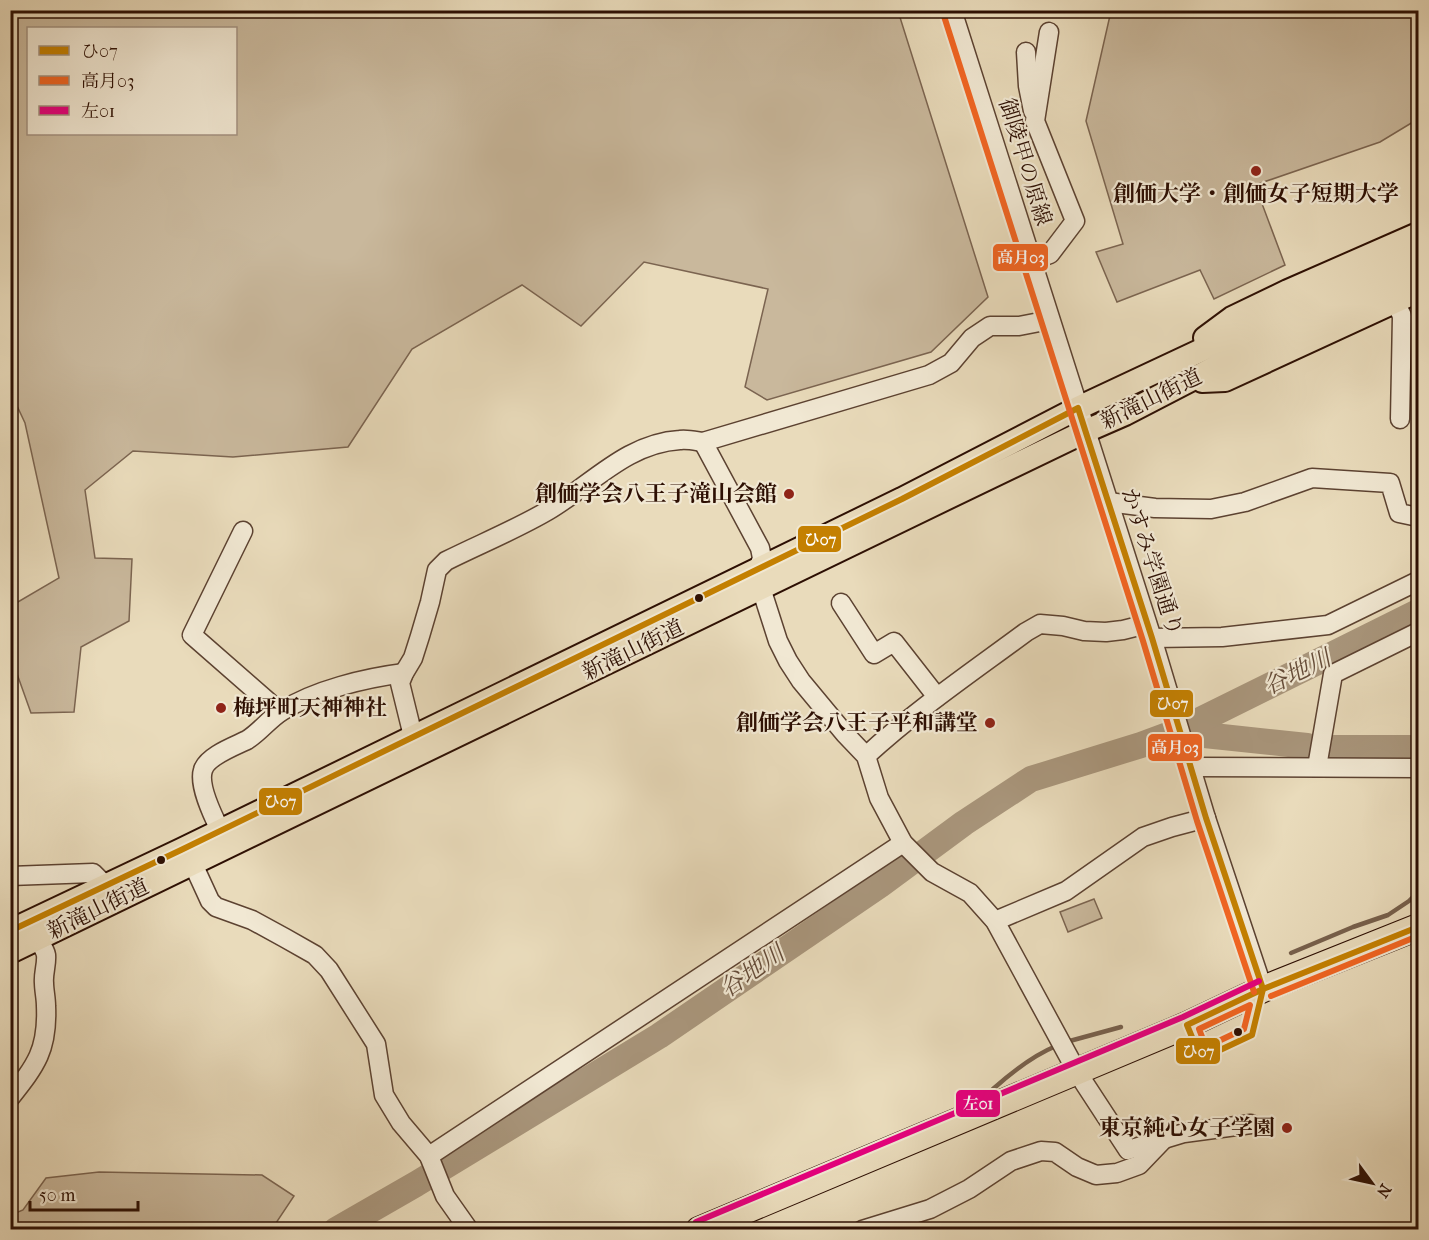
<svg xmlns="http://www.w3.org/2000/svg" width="1429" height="1240" font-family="'IM FELL French Canon','Noto Serif JP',serif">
	<rect width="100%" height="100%" fill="#e9dbbb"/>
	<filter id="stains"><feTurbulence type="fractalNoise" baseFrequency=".00333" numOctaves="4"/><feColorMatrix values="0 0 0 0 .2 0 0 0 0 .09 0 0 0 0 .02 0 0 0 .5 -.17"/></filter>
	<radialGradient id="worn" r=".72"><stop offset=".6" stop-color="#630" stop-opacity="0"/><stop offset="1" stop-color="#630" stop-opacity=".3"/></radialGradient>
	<!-- green -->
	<g fill="#c9b89c" stroke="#7b6450" stroke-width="1.5" fill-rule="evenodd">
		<path d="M11,10L898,11L988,297L931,352L767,400L745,387L768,289L644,262L581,326L522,285L412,349L348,447L233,457L133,451L85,490L95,558L132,559L129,621L81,647L74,712L31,713L11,657V606L59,578L25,423L11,393ZM28,28H236V134H28Z"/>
		<path d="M1111,11H1418V119L1380,142L1255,185L1285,265L1214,299L1200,270L1117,302L1096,252L1123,244L1086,121Z"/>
		<path d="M1094,899L1102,918L1068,932L1060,912Z"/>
		<path d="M99,1172L262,1175L294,1196L272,1229H11V1215L23,1210L46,1178Z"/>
	</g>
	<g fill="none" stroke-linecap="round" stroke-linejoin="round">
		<!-- stream -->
		<g stroke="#77604c" stroke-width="4.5">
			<path d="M1291,953L1353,927L1388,915L1409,901L1418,892"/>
			<path d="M1066,1042L1121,1027"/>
			<path d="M993,1089C1012,1072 1032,1056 1056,1046"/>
		</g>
		<!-- river -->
		<g stroke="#a9967c" stroke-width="26">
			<path d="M1176,732L1307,746"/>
			<path d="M1333,748H1418"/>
			<path d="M336,1230L416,1184L659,1036L880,885L964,823L1031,779L1141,745L1176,732L1418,612"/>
		</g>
		<!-- minor casing -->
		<g stroke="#5c4231" stroke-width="21">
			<g id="minor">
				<path d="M952,10L1152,638L1206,818L1263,989"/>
				<path d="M1026,52L1028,86L1033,111"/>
				<path d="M1031,261L1050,254L1075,221L1035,121L1049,32"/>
				<path d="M1395,301L1402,316L1400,419"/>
				<path d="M703,442L760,548L762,558L758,569L761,588L778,641L788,661L801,681L845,734L866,756L879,798L903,843L932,872L970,893L995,921L1077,1072L1128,1150L1184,1133L1251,1124"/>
				<path d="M1108,502L1155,508L1211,509L1245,502L1312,478L1390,483L1399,513L1418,517"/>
				<path d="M243,531L192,635L280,712"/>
				<path d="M841,603L874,654L894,642L937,697"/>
				<path d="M1152,638L1222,637L1328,625L1418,581"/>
				<path d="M413,736L400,683L404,673L413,658L420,636L430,602L437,570L446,561C480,544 517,529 549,510C591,485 627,443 680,440C687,439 696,441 703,442L929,375L951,363L972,338L990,326H1019L1050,320"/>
				<path d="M866,756C916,710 972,672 1026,632L1040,624L1063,626L1084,631L1106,632L1123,630L1147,624"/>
				<path d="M1191,767L1418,768"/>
				<path d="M1317,767L1333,674L1418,632"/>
				<path d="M220,830C213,816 198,785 203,770C207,756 235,746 247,740C260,732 269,719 282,711C315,690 365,678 404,673"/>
				<path d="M193,864L210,901L216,907L252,920L285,938L315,955L329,970L376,1044L384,1095L401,1123L429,1156L445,1196L469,1230"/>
				<path d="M10,876L93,873L105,885"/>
				<path d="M995,921L1066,891L1143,837L1172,827L1206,818"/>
				<path d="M10,1098C36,1065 48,1050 46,1006C46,998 44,990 44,983C43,974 47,964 46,955C45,949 40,943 37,938"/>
				<path d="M429,1156L903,843"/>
				<path d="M862,1230L930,1209L969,1189L1011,1161L1041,1151L1055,1152L1077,1167L1096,1175L1117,1173L1139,1165L1163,1140"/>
			</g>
		</g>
		<!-- major casing -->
		<g stroke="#2d0f03" stroke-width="26">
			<g id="major">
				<path d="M1205,338L1232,318L1288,291L1418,234"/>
				<path d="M1202,381L1225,380L1418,291"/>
				<path d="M10,931L181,850L902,499L1078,408L1253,326L1418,254"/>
				<path d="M10,952L920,511L1086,431L1125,414L1262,343L1418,274"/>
			</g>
		</g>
		<!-- highway casing -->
		<g stroke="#2d0f03" stroke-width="28">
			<path id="highway" d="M699,1230L1187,1025L1263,989L1418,927"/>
		</g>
		<!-- minor -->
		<use href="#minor" stroke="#f1e8d3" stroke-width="18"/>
		<!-- major -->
		<use href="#major" stroke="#e9dbbb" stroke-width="22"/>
		<!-- highway -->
		<use href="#highway" stroke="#e9dbbb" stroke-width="26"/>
		<!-- bus-1 casing -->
		<g stroke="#f1e8d3" stroke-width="10">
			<g id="bus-1">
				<path d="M10,931L181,850L902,499L1078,408L1152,638L1206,818L1263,989"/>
				<path d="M1263,989L1252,1035L1201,1059L1187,1025Z"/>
				<path d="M1263,989L1418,927"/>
			</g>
		</g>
		<!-- bus-2 casing -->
		<g stroke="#f1e8d3" stroke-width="10">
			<g id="bus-2">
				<path d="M943,13L1143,641L1197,821L1254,992"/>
				<path d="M1271,996L1418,936"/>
				<path d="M1250,1005L1244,1029L1206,1047L1199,1029Z"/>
			</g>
		</g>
		<!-- bus-3 casing -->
		<g stroke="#f1e8d3" stroke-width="10">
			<path id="bus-3" d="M696,1222L1183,1017L1259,981"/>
		</g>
		<!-- bus-1 -->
		<use href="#bus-1" stroke="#c48001" stroke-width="6"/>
		<!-- bus-2 -->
		<use href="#bus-2" stroke="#f26522" stroke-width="6"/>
		<!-- bus-3 -->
		<use href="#bus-3" stroke="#e5007d" stroke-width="6"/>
	</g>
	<!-- markers -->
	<g fill="#8f2418" stroke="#f1e8d3" stroke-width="2">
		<circle cx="1256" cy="171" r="6"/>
		<circle cx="789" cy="494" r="6"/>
		<circle cx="221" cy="708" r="6"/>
		<circle cx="990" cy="723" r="6"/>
		<circle cx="1287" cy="1128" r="6"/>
	</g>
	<g fill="#2d0f03" stroke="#f1e8d3" stroke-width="2">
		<circle cx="699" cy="598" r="5"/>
		<circle cx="161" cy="860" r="5"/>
		<circle cx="1238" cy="1032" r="5"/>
	</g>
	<g text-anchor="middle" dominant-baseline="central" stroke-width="4.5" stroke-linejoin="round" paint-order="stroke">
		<!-- street labels -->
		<g font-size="22" fill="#2d0f03" stroke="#f1e8d3">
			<text transform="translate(1025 162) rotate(73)">御陵甲の原線</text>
			<text transform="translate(1151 399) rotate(-26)">新滝山街道</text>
			<text transform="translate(1152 562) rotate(72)">かすみ学園通り</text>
			<text transform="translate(633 650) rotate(-26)">新滝山街道</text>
			<text transform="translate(98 909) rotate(-26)">新滝山街道</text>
		</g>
		<!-- poi labels -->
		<g font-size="22" font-weight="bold" fill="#2d0f03" stroke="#f1e8d3" text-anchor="end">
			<text x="1256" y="194" text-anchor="middle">創価大学・創価女子短期大学</text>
			<text x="777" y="494">創価学会八王子滝山会館</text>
			<text x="233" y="708" text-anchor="start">梅坪町天神神社</text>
			<text x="978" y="723">創価学会八王子平和講堂</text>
			<text x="1275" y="1128">東京純心女子学園</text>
		</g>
		<!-- water labels -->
		<g font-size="24" font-style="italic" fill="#654c39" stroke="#f1e8d3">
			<text transform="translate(1297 672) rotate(-26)">谷地川</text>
			<text transform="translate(752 971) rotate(-35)">谷地川</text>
		</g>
	</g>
	<g stroke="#f1e8d3" stroke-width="2">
		<rect x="992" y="243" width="57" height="29" rx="6" fill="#f26522"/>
		<rect x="797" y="525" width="45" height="28" rx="6" fill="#c48001"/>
		<rect x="1149" y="689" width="45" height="29" rx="6" fill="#c48001"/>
		<rect x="1147" y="733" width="56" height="29" rx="6" fill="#f26522"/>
		<rect x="258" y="787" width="45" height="29" rx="6" fill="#c48001"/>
		<rect x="1175" y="1037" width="46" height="28" rx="6" fill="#c48001"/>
		<rect x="955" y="1089" width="46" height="29" rx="6" fill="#e5007d"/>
	</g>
	<g font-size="16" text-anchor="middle" font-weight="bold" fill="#fff">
		<text x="1021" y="263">高月03</text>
		<text x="820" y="545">ひ07</text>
		<text x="1172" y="709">ひ07</text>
		<text x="1175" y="753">高月03</text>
		<text x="280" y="807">ひ07</text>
		<text x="1198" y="1057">ひ07</text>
		<text x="978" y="1109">左01</text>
	</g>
	<!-- margin -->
	<rect width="1429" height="1240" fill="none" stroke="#e9dbbb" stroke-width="36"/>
	<rect x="12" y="12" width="1405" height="1216" fill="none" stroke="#2d0f03" stroke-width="3"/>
	<rect x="18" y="18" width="1393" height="1204" fill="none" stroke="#2d0f03" stroke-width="1.5"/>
	<!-- legend -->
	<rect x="27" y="27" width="210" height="108" fill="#f1e8d3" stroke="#a39180" stroke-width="1.5"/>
	<rect x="39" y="46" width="30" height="9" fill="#c48001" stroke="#a39180" stroke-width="1.5"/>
	<text x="81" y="57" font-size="18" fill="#2d0f03">ひ07</text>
	<rect x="39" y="76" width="30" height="9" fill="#f26522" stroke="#a39180" stroke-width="1.5"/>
	<text x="81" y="87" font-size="18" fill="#2d0f03">高月03</text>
	<rect x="39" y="106" width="30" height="9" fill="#e5007d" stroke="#a39180" stroke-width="1.5"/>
	<text x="81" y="117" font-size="18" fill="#2d0f03">左01</text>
	<!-- north arrow -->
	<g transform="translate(1372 1183) rotate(123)" stroke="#f1e8d3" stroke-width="4.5" paint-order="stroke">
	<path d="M0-4.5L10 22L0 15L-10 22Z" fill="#2d0f03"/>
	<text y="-9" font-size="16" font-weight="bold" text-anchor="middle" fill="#2d0f03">N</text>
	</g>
	<!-- scale -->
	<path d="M30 1201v9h108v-9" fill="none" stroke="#2d0f03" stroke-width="3"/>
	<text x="39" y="1201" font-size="18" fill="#2d0f03" stroke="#f1e8d3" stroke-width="4.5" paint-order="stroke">50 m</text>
	<rect width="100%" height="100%" filter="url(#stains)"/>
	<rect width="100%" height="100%" fill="url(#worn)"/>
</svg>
